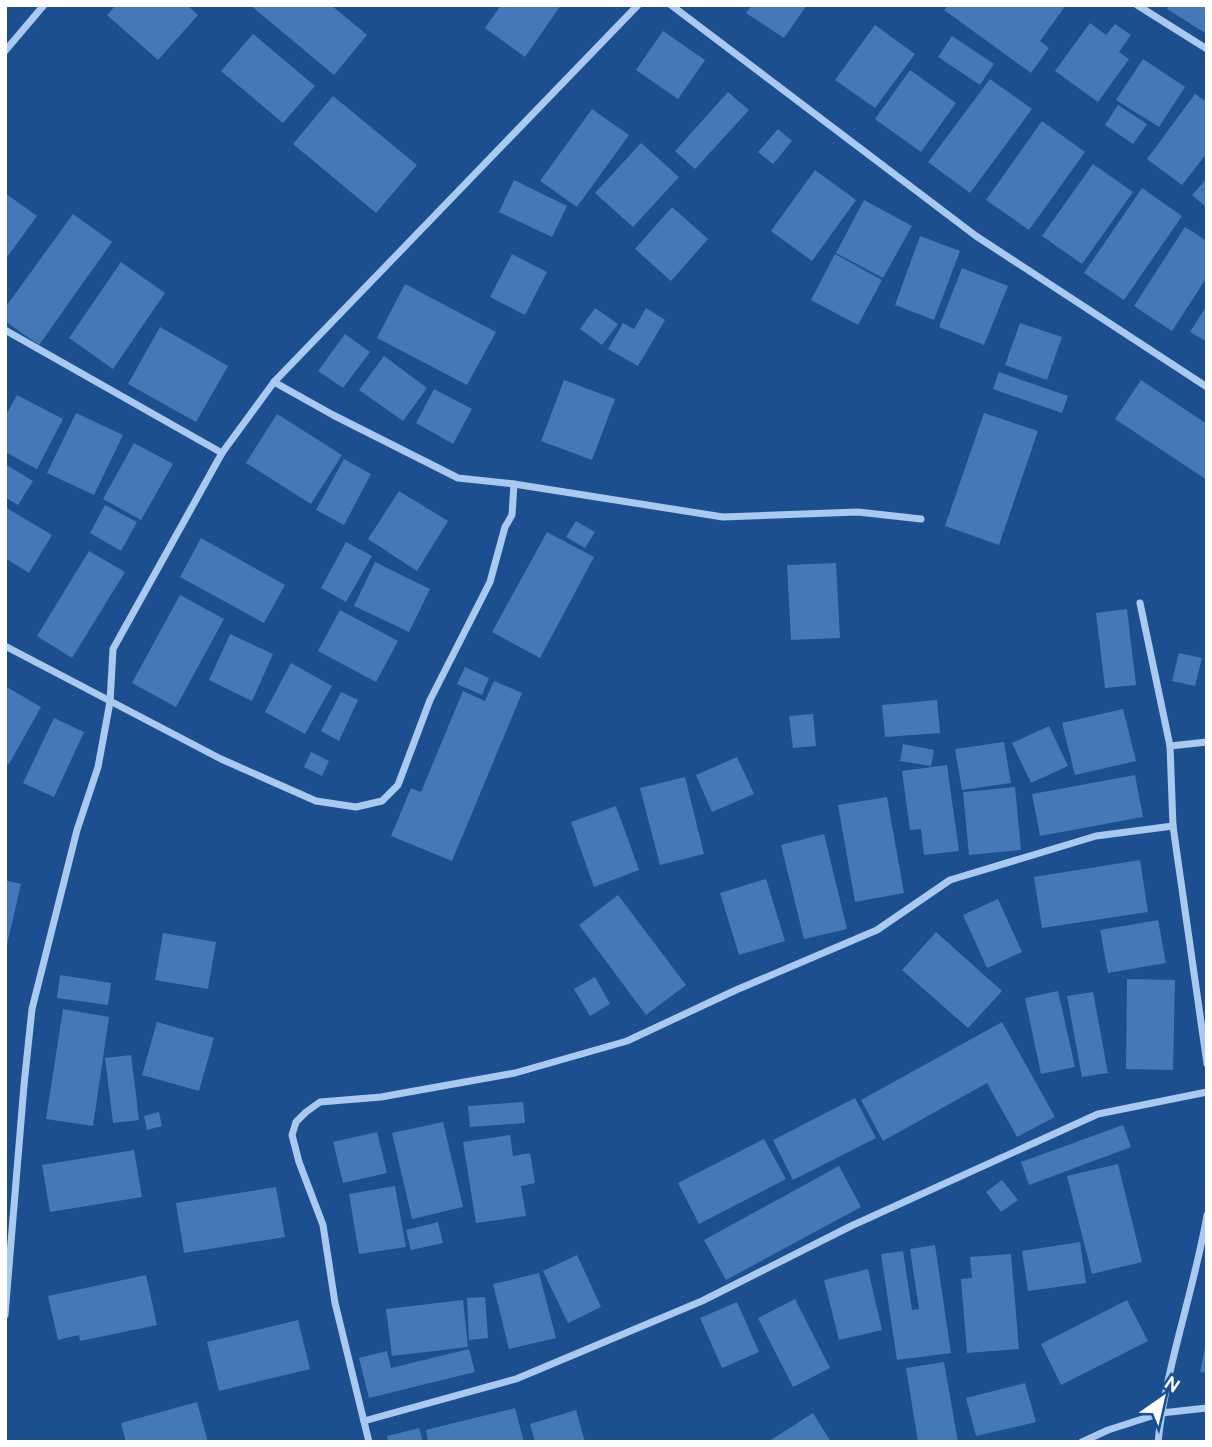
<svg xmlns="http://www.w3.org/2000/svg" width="1212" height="1447" font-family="Cabin,sans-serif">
	<rect width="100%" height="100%" fill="#1b4f8f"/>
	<!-- building -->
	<g fill="#4478b7">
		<path d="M116,5H187L198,15L158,60L107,15Z"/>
		<path d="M250,5H331L367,35L334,75Z"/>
		<path d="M501,5H561L525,57L485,28Z"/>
		<path d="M752,5H807L784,38L746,13Z"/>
		<path d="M948,5H1066L1040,41L1049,48L1031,73L944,10Z"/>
		<path d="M1170,5H1207L1205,33L1167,9Z"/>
		<path d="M1090,23L1106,35L1115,24L1131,35L1119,52L1129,59L1098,102L1055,71Z"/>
		<path d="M875,25L915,54L875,108L835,80Z"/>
		<path d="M663,31L705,60L678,99L636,70Z"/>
		<path d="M253,34L315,86L283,123L221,71Z"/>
		<path d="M952,36L994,64L980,85L938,57Z"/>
		<path d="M1143,59L1185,87L1159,127L1116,100Z"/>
		<path d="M910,70L956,103L921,152L875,119Z"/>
		<path d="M990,79L1032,109L970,193L928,162Z"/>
		<path d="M728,92L749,110L695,169L675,151Z"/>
		<path d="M1195,94L1207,102V153L1182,185L1147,159Z"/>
		<path d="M333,96L417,165L376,213L293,144Z"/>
		<path d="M1118,105L1147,124L1133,144L1105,125Z"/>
		<path d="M592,109L629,135L577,207L540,181Z"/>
		<path d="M1042,121L1085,152L1029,230L986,200Z"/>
		<path d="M778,129L792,141L773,164L758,152Z"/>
		<path d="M641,143L679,177L633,227L595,193Z"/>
		<path d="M1093,164L1133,192L1082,264L1042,236Z"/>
		<path d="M815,170L856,200L812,261L771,231Z"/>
		<path d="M1207,178V208L1192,195Z"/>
		<path d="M514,180L567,206L552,237L499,212Z"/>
		<path d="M1142,188L1182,216L1124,300L1084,273Z"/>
		<path d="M5,193L37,216L5,260Z"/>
		<path d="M864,200L912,226L883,278L836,253Z"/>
		<path d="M672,207L708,239L671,281L635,249Z"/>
		<path d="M73,214L112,242L39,345L5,321V308Z"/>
		<path d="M1185,227L1207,241V277L1172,331L1134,306Z"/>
		<path d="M920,236L960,251L934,320L895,305Z"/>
		<path d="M512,254L547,272L525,315L490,297Z"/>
		<path d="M835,254L882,280L858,325L811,300Z"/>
		<path d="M121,262L165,293L113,369L69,338Z"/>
		<path d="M962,268L1008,286L984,345L939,327Z"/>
		<path d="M405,284L496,332L467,385L377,338Z"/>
		<path d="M1207,305V342L1190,332Z"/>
		<path d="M595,308L618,324L602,345L580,329Z"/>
		<path d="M646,308L665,320L638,366L608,349L623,323L634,329Z"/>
		<path d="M1020,323L1062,337L1047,380L1005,365Z"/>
		<path d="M160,327L228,366L196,422L128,384Z"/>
		<path d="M345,334L370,352L343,388L318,371Z"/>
		<path d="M384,356L427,388L403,421L359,390Z"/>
		<path d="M999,372L1068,396L1062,413L993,389Z"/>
		<path d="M564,380L615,399L592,460L541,441Z"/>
		<path d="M1141,380L1207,424V480L1115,419Z"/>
		<path d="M434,389L472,409L453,444L416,423Z"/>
		<path d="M17,395L63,419L37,469L5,452V417Z"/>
		<path d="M76,413L123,435L94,495L47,473Z"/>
		<path d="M984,413L1038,431L999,545L945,526Z"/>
		<path d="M277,414L342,455L311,504L246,463Z"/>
		<path d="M134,443L173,464L141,520L103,499Z"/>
		<path d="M344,459L371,474L344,525L316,510Z"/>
		<path d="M5,464L33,481L18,505L5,497Z"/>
		<path d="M399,491L448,521L417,571L368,539Z"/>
		<path d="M105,505L137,522L121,551L90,533Z"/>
		<path d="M5,507L52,535L29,573L5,558Z"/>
		<path d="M576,521L595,532L585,548L566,537Z"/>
		<path d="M547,532L594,557L540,658L492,632Z"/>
		<path d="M201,538L285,585L264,623L180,577Z"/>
		<path d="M346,542L372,556L346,602L321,588Z"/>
		<path d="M89,551L125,572L72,658L37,636Z"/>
		<path d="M375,562L430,589L409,632L354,606Z"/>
		<path d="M836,563L840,638L791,640L787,565Z"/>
		<path d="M180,595L224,619L176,707L132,683Z"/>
		<path d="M1127,609L1136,685L1105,688L1096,613Z"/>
		<path d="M340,610L398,641L376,682L318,651Z"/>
		<path d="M230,634L273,654L252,701L209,680Z"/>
		<path d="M1179,653L1202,658L1195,686L1172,681Z"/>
		<path d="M291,663L332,686L305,734L265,712Z"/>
		<path d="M465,667L489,678L482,695L457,684Z"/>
		<path d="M494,681L522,693L452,861L391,836L411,788L421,792L463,691L485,701Z"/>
		<path d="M5,686L41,707L9,764L5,763Z"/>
		<path d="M341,692L358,700L339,741L321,731Z"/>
		<path d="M937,700L940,733L885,737L882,705Z"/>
		<path d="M1123,709L1136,761L1075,775L1062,723Z"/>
		<path d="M813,714L816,746L793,748L789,716Z"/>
		<path d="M54,718L84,732L54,797L23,783Z"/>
		<path d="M1049,726L1068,766L1031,783L1012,743Z"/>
		<path d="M1004,742L1011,783L962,790L955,749Z"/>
		<path d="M903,744L934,750L931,766L900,761Z"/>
		<path d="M311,752L329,761L322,776L304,767Z"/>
		<path d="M737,757L754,794L712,812L696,775Z"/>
		<path d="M947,765L959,851L924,855L921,829L910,830L902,771Z"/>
		<path d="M1135,775L1143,817L1040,836L1032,794Z"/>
		<path d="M685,777L704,854L660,865L640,788Z"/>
		<path d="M1015,787L1021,850L969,855L963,792Z"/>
		<path d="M887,797L904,893L855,902L838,805Z"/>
		<path d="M616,806L639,870L594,887L571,822Z"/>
		<path d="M824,834L847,929L804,939L781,845Z"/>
		<path d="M1140,860L1148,912L1042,928L1034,877Z"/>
		<path d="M766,879L785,941L739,955L720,893Z"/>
		<path d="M5,880L21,884L6,949H5Z"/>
		<path d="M618,895L686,985L646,1015L579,925Z"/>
		<path d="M998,899L1022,952L987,968L963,915Z"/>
		<path d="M1158,920L1166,963L1108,973L1100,930Z"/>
		<path d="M936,932L1002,991L968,1028L902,970Z"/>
		<path d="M163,933L216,942L208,989L155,980Z"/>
		<path d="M60,975L111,983L108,1005L57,998Z"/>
		<path d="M595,977L610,1004L590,1016L574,989Z"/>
		<path d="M1127,979L1175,980L1173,1070L1126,1069Z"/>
		<path d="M1058,991L1075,1067L1041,1074L1025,998Z"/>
		<path d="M1093,992L1108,1073L1082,1077L1067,996Z"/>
		<path d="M63,1009L109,1017L93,1126L46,1119Z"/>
		<path d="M157,1022L214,1038L199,1091L142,1075Z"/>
		<path d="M1002,1022L1055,1117L1017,1137L987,1083L883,1141L861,1100Z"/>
		<path d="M131,1055L139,1120L113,1123L105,1058Z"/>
		<path d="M855,1098L876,1138L793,1180L773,1140Z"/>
		<path d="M523,1102L525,1123L470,1127L468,1106Z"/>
		<path d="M159,1112L162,1126L147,1130L144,1116Z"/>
		<path d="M443,1122L463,1207L412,1219L392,1133Z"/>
		<path d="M1123,1125L1131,1147L1029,1185L1021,1162Z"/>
		<path d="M377,1132L387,1173L343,1183L333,1142Z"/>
		<path d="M510,1135L513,1156L530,1153L535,1183L521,1186L526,1216L476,1223L463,1142Z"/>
		<path d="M764,1139L786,1179L699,1224L678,1183Z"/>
		<path d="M134,1150L142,1197L50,1212L42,1165Z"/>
		<path d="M1118,1164L1142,1262L1092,1274L1067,1176Z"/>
		<path d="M839,1166L861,1207L726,1280L704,1240Z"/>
		<path d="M1002,1180L1018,1200L1001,1212L986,1192Z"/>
		<path d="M395,1186L406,1247L359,1254L349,1194Z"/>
		<path d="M276,1187L285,1237L184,1253L176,1203Z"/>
		<path d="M438,1222L443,1243L411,1250L406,1230Z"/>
		<path d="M1080,1242L1086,1283L1028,1291L1022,1251Z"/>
		<path d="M935,1245L951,1353L897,1360L881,1254L903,1251L912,1310L919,1309L910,1249Z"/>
		<path d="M1011,1254L1019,1349L967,1353L961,1279L972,1278L970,1257Z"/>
		<path d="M577,1255L601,1307L568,1323L543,1271Z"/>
		<path d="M868,1269L882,1330L839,1340L824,1280Z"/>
		<path d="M539,1273L556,1338L509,1349L493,1284Z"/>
		<path d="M146,1275L157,1325L80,1341L79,1335L58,1340L48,1296Z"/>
		<path d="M485,1297L488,1338L469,1340L467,1298Z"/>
		<path d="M795,1299L830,1368L793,1387L758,1318Z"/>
		<path d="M463,1300L468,1347L392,1356L386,1309Z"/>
		<path d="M1127,1300L1148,1341L1061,1385L1041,1344Z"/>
		<path d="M737,1302L759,1352L722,1368L700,1318Z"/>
		<path d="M298,1320L310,1369L219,1391L207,1342Z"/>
		<path d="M1206,1343H1207V1373L1200,1372Z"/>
		<path d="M469,1349L475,1372L369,1398L359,1358L387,1351L391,1368Z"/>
		<path d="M944,1362L958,1442H918L906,1368Z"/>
		<path d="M1025,1383L1036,1422L976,1436L966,1398Z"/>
		<path d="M197,1402L208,1442H126L121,1423Z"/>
		<path d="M515,1408L524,1442H428L426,1430Z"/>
		<path d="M576,1410L585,1442H535L530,1424Z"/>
		<path d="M813,1413L831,1442H772L771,1440Z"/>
		<path d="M419,1428L423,1442H388L387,1436Z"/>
	</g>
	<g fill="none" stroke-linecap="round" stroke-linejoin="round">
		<!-- minor -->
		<g stroke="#a9c9ee" stroke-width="7">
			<path d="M671,5L976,236L1207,387"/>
			<path d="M1137,5L1207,49"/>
			<path d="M5,51L44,5"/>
			<path d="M5,330L222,453"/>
			<path d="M514,484L723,517L858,512L921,519"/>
			<path d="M1140,603L1170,746L1173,826L1207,1064"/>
			<path d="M5,646L221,759L316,801L356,807L382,801L398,785L430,700L490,582L505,527L512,515L514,484L458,478L333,415L274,382"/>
			<path d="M1170,746L1207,742"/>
			<path d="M5,1315L24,1085L32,1009L77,830L98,767L110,702L113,649L222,453L274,382L638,5"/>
			<path d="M364,1421L516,1379L702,1301L851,1226L1098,1114L1207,1092"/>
			<path d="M369,1442L335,1303L323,1225L299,1162L292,1135L296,1122L306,1112L320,1102L381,1097L515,1073L627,1041L736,990L877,930L950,880L1096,836L1173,826"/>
			<path d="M1082,1442L1108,1430L1161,1413L1207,1408"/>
			<path d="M1158,1442C1166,1365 1194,1291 1207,1215"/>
		</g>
	</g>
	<!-- border -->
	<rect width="1212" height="1447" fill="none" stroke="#ffffff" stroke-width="14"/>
	<!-- north arrow -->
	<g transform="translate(1163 1398) rotate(34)" stroke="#1b4f8f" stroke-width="5" paint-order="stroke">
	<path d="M0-5L12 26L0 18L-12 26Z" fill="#ffffff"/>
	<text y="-10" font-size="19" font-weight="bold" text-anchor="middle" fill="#ffffff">N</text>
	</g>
</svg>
